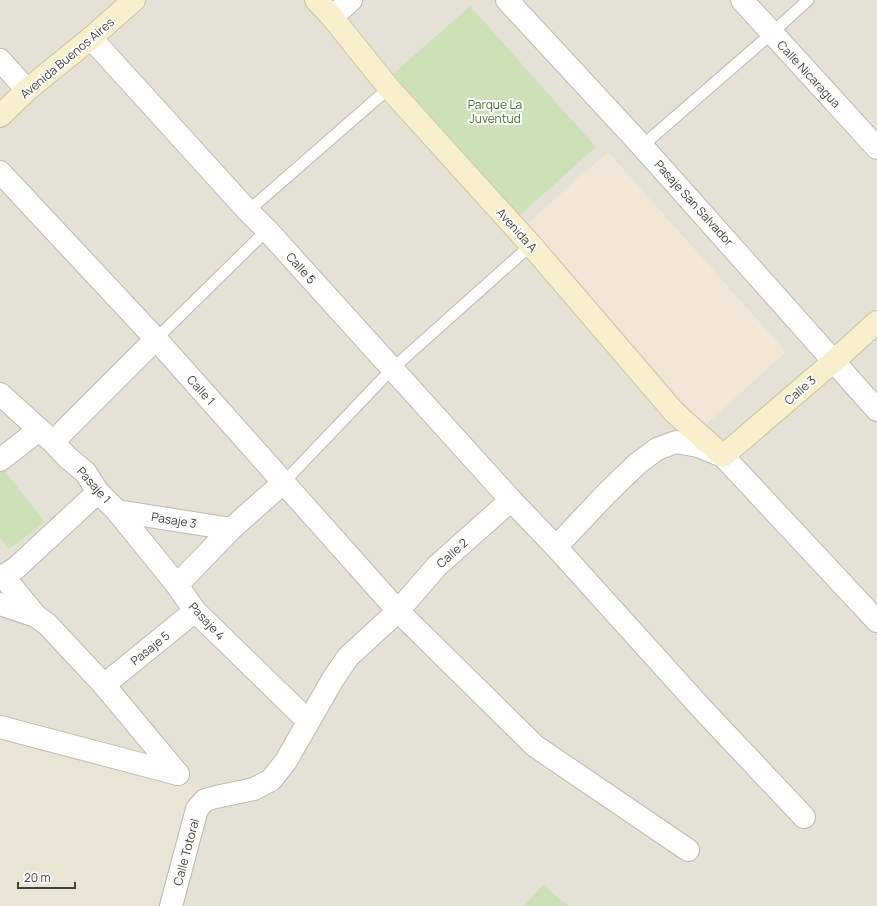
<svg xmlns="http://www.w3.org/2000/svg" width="877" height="906" font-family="Manrope,sans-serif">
	<rect width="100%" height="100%" fill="#f2f0e8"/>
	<!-- residential -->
	<rect fill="#e5e1d7" x="0" y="0" width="877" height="906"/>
	<!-- commercial -->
	<path fill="#f2e7d6" d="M608,152L786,352L704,426L528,223Z"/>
	<!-- education -->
	<path fill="#eae4d4" d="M0,735L200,784L162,906H0Z"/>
	<!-- green -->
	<g fill="#cce2b6">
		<path d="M470,6L596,147L520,215L393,74Z"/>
		<path d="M0,465L45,522L9,549L0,537Z"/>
		<path d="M543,885L568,906H524Z"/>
	</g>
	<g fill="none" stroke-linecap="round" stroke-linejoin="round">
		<!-- lane casing -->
		<g stroke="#bdb7ac" stroke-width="13">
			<g id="lane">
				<path d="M642,146L772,33L808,0"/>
				<path d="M248,211L389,88"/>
				<path d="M156,339L267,230"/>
				<path d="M283,483L392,369L531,245"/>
			</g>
		</g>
		<!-- street casing -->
		<g stroke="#bdb7ac" stroke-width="24">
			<g id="street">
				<path d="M507,0L642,146L877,410"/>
				<path d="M742,0L877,148"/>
				<path d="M332,17L351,0"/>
				<path d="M91,38L248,211L267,230L511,500L556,547L607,493L637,464L657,449L676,442L698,446L723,456L877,621"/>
				<path d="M0,60L27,90"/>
				<path d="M0,172L156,339L398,611L535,746L688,850"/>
				<path d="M0,394L53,442L67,457L86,473L98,492L117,511L177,585L195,611L308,721"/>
				<path d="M53,442L156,339"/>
				<path d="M0,460L39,430"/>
				<path d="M117,511L231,529"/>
				<path d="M556,547L704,711L804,817"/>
				<path d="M3,576L36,616"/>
				<path d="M0,578L16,568L98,492"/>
				<path d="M177,585L231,529L283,483"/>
				<path d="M0,604L36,616L47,624L104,685L178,774"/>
				<path d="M104,685L195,611"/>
				<path d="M0,727L178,774"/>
				<path d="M171,906L197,809L205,800L216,797L254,789L271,780L286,761L333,679L348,657L398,611L437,566L511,500"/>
			</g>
		</g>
		<!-- secondary casing -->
		<g stroke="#cdc29d" stroke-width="24">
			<g id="secondary">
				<path d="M316,0L332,17L389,88L531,245L674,412L723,456L834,361L877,322"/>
				<path d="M0,116L27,90L91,38L134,0"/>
			</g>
		</g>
		<!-- lane -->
		<use href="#lane" stroke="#fff" stroke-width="11"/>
		<!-- street -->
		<use href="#street" stroke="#fff" stroke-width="22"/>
		<!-- secondary -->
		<use href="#secondary" stroke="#f8efcc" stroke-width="22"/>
	</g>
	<g text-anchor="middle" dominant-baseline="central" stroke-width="4" stroke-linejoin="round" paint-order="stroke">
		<!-- street labels -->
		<g font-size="12" fill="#454038" stroke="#fff">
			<text transform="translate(67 58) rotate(-40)">Avenida Buenos Aires</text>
			<text transform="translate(809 74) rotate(47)">Calle Nicaragua</text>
			<text transform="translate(694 203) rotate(48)">Pasaje San Salvador</text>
			<text transform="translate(517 230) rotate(48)">Avenida A</text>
			<text transform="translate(301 268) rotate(48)">Calle 5</text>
			<text transform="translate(201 390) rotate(48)">Calle 1</text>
			<text transform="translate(800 390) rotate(-41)">Calle 3</text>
			<text transform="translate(94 485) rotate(48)">Pasaje 1</text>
			<text transform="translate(174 520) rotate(9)">Pasaje 3</text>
			<text transform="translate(452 553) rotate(-42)">Calle 2</text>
			<text transform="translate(207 621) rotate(47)">Pasaje 4</text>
			<text transform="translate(150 648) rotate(-39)">Pasaje 5</text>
			<text transform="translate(186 852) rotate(-75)">Calle Totoral</text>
		</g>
		<!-- park labels -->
		<g font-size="12" fill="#477032" stroke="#fff">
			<text x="495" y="104">Parque La<tspan x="495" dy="14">Juventud</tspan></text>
		</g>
	</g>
	<!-- scale -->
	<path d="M18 882v6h57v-6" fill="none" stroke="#454038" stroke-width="2"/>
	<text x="24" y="882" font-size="12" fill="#454038" stroke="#ffffff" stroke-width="3" paint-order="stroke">20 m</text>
</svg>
